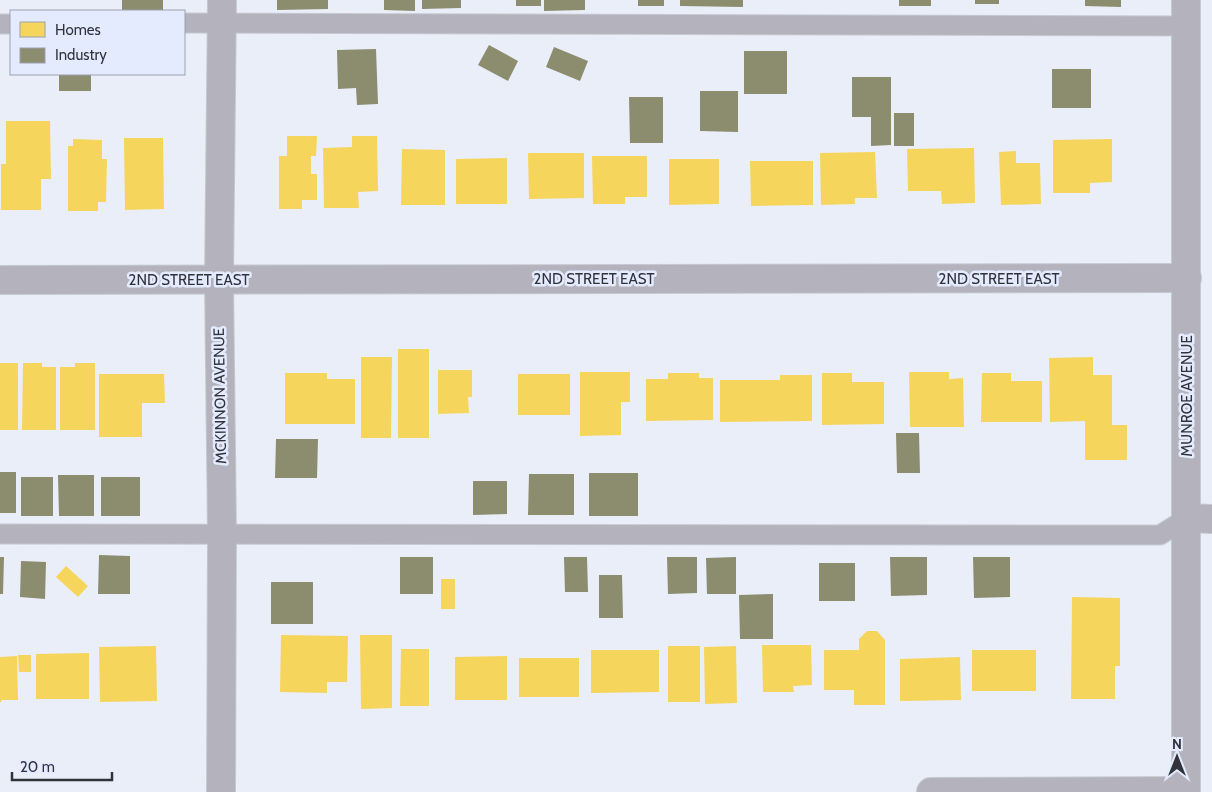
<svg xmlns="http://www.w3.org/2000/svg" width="1212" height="792" font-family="Cabin,sans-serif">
	<rect width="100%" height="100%" fill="#eaeef9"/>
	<!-- homes -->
	<g fill="#f6d55c">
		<path d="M6,121H50L51,179H41V210H1V164H6Z"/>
		<path d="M287,136H317L316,156H311V174H317V200H302V209H279V156H287Z"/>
		<path d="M352,136H377L378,191L358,192L359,208H324L323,148L352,147Z"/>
		<path d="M124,138H163L164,209L125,210Z"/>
		<path d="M73,139L102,140V159H107L106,202H98V211H68V146H73Z"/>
		<path d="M1112,139V182L1090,183V193H1053V140Z"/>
		<path d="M974,148L975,203L942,204L941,191H908L907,149Z"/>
		<path d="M402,149L445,150V205H401Z"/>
		<path d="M1016,151V163H1040L1041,204L1001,205L999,152Z"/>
		<path d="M875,152L877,198H855V204L821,205L820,153Z"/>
		<path d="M528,153H584V198L529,199Z"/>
		<path d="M592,156H647V197H625V204H593Z"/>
		<path d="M507,158V204H456V159Z"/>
		<path d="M669,159H719V204L669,205Z"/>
		<path d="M750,161H813V205L751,206Z"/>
		<rect x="398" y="349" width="31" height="89"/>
		<path d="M361,357H392L391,438H361Z"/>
		<path d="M1093,357V375H1112V425H1127V460H1085V421L1050,422L1049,358Z"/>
		<rect x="0" y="363" width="18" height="67"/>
		<path d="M23,363H42V367H56V430H22Z"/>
		<path d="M75,363H95V430H60V367H75Z"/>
		<path d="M438,370H472V397H468L469,413L438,414Z"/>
		<path d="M580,372H630V402H621V435L580,436Z"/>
		<path d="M909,372H949V379L963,378L964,427H910Z"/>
		<path d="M285,373H327V379H355V424H285Z"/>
		<path d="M668,373H699V378H713V420L646,421V379H668Z"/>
		<path d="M822,373H852V382H884V424L822,425Z"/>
		<path d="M982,373H1011V381H1042V422H981Z"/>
		<path d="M99,374H164L165,403H142V437H99Z"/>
		<rect x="518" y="374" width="52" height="41"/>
		<path d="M780,375H812V421L720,422V380H780Z"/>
		<path d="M66,566L88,586L78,597L56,577Z"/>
		<rect x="441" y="579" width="14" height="30"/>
		<path d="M1072,597L1120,598V666H1115V699H1071Z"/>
		<path d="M867,631H877L885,640V705H854V690H824V650H859V639Z"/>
		<path d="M281,635L348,636L347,682H327V693L280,692Z"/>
		<path d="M360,635H392V708L361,709Z"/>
		<path d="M762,645H811L812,685L793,686L794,692H763Z"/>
		<path d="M156,646L157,701L100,702L99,647Z"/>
		<rect x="668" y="646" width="32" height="56"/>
		<path d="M736,646L737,703L705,704L704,647Z"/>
		<path d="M401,649H429V706H400Z"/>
		<path d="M591,650H659V692L591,693Z"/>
		<rect x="972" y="650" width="64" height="41"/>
		<path d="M89,653V699H36V654Z"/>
		<path d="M18,655H31V672H19Z"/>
		<path d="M17,656L18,700H2L0,703V657Z"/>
		<path d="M507,656V700H455V657Z"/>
		<path d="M960,657L961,700L900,701V659Z"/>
		<rect x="519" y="658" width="60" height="39"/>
	</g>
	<!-- industry -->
	<g fill="#8c8c6e">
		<rect x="122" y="0" width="41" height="11"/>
		<path d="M277,0H328V9L277,10Z"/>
		<path d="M384,0H415V11L384,10Z"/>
		<path d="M422,0H461V8L422,9Z"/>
		<rect x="516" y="0" width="25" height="6"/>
		<path d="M544,0H585V10L544,11Z"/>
		<rect x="638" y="0" width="26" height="6"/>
		<path d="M680,0H743V7L680,6Z"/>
		<rect x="899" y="0" width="32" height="6"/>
		<rect x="975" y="0" width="24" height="4"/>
		<path d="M1085,0H1121V7L1085,6Z"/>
		<path d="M489,45L518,61L508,81L478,65Z"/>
		<path d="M554,47L588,61L580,81L546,67Z"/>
		<path d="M376,49L378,104L357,105L356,88L338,89L337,50Z"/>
		<rect x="744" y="51" width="43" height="43"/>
		<rect x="1052" y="69" width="39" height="39"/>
		<rect x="59" y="74" width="32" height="17"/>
		<path d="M852,77H891V145L871,146V117H852Z"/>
		<path d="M700,91H738V132L700,131Z"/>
		<path d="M629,97H663V143H630Z"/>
		<rect x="894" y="113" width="20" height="33"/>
		<path d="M896,433H919L920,473H897Z"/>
		<path d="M276,439H318L317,478H275Z"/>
		<rect x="0" y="472" width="16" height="41"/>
		<rect x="589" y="473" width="49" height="43"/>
		<path d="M529,474H574V515H528Z"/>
		<path d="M58,475H94V516H59Z"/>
		<rect x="21" y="477" width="32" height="39"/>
		<rect x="101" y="477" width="39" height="39"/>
		<path d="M473,481H507V514L473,515Z"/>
		<path d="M99,555L130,556V594H98Z"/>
		<path d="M0,557H4L3,594H0Z"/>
		<rect x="400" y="557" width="33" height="37"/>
		<path d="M564,557H587L588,592H565Z"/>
		<path d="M667,557H697V593L668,594Z"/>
		<path d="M736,557V594H707L706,558Z"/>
		<path d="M890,557H927V595L891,596Z"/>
		<path d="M973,557H1010V597L974,598Z"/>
		<path d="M21,561L46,562L45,599L20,597Z"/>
		<rect x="819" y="563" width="36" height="38"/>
		<path d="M599,575H622L623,618H599Z"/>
		<rect x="271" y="582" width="42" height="42"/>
		<path d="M773,594V639H740L739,595Z"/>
	</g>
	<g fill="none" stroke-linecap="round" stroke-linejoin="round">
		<!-- service casing -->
		<g stroke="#c6c9d1" stroke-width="21">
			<g id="service">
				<path d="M184,23L1186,26"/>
				<path d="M0,24H11"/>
				<path d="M0,534L1160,535L1187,518"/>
			</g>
		</g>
		<!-- minor casing -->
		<g stroke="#c6c9d1" stroke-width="30">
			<g id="minor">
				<path d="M0,280L1187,278"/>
				<path d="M1187,518L1212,519"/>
				<path d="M221,792L222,534L219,280L222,0"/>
				<path d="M931,792L1186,791"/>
				<path d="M1186,792V0"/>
			</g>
		</g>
		<!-- service -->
		<use href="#service" stroke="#b4b3bd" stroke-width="19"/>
		<!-- minor -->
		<use href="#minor" stroke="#b4b3bd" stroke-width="28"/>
	</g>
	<g text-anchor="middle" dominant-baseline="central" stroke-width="5" stroke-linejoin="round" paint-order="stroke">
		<!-- street labels -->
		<g font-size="15" fill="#30333a" stroke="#e4ebff">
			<text x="594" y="279">2ND STREET EAST</text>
			<text x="999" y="279">2ND STREET EAST</text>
			<text x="189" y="280">2ND STREET EAST</text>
			<text transform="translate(220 396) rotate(-91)">MCKINNON AVENUE</text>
			<text transform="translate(1187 396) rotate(-90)">MUNROE AVENUE</text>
		</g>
	</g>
	<!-- legend -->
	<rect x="10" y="10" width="175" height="65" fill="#e4ebff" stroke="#9ca1b0"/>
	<rect x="20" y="22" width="25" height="15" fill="#f6d55c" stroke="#9ca1b0"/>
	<text x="55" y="35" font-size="15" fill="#30333a">Homes</text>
	<rect x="20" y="48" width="25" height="15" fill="#8c8c6e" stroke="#9ca1b0"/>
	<text x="55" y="60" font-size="15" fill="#30333a">Industry</text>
	<!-- north arrow -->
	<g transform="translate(1177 757)" stroke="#e4ebff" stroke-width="4" paint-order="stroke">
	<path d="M0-4L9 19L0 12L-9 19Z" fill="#30333a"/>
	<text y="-8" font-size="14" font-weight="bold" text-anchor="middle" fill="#30333a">N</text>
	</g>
	<!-- scale -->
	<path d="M12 772v8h100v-8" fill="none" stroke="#30333a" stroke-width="2.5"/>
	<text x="20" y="772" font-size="15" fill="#30333a" stroke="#e4ebff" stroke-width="4" paint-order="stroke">20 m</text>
</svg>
